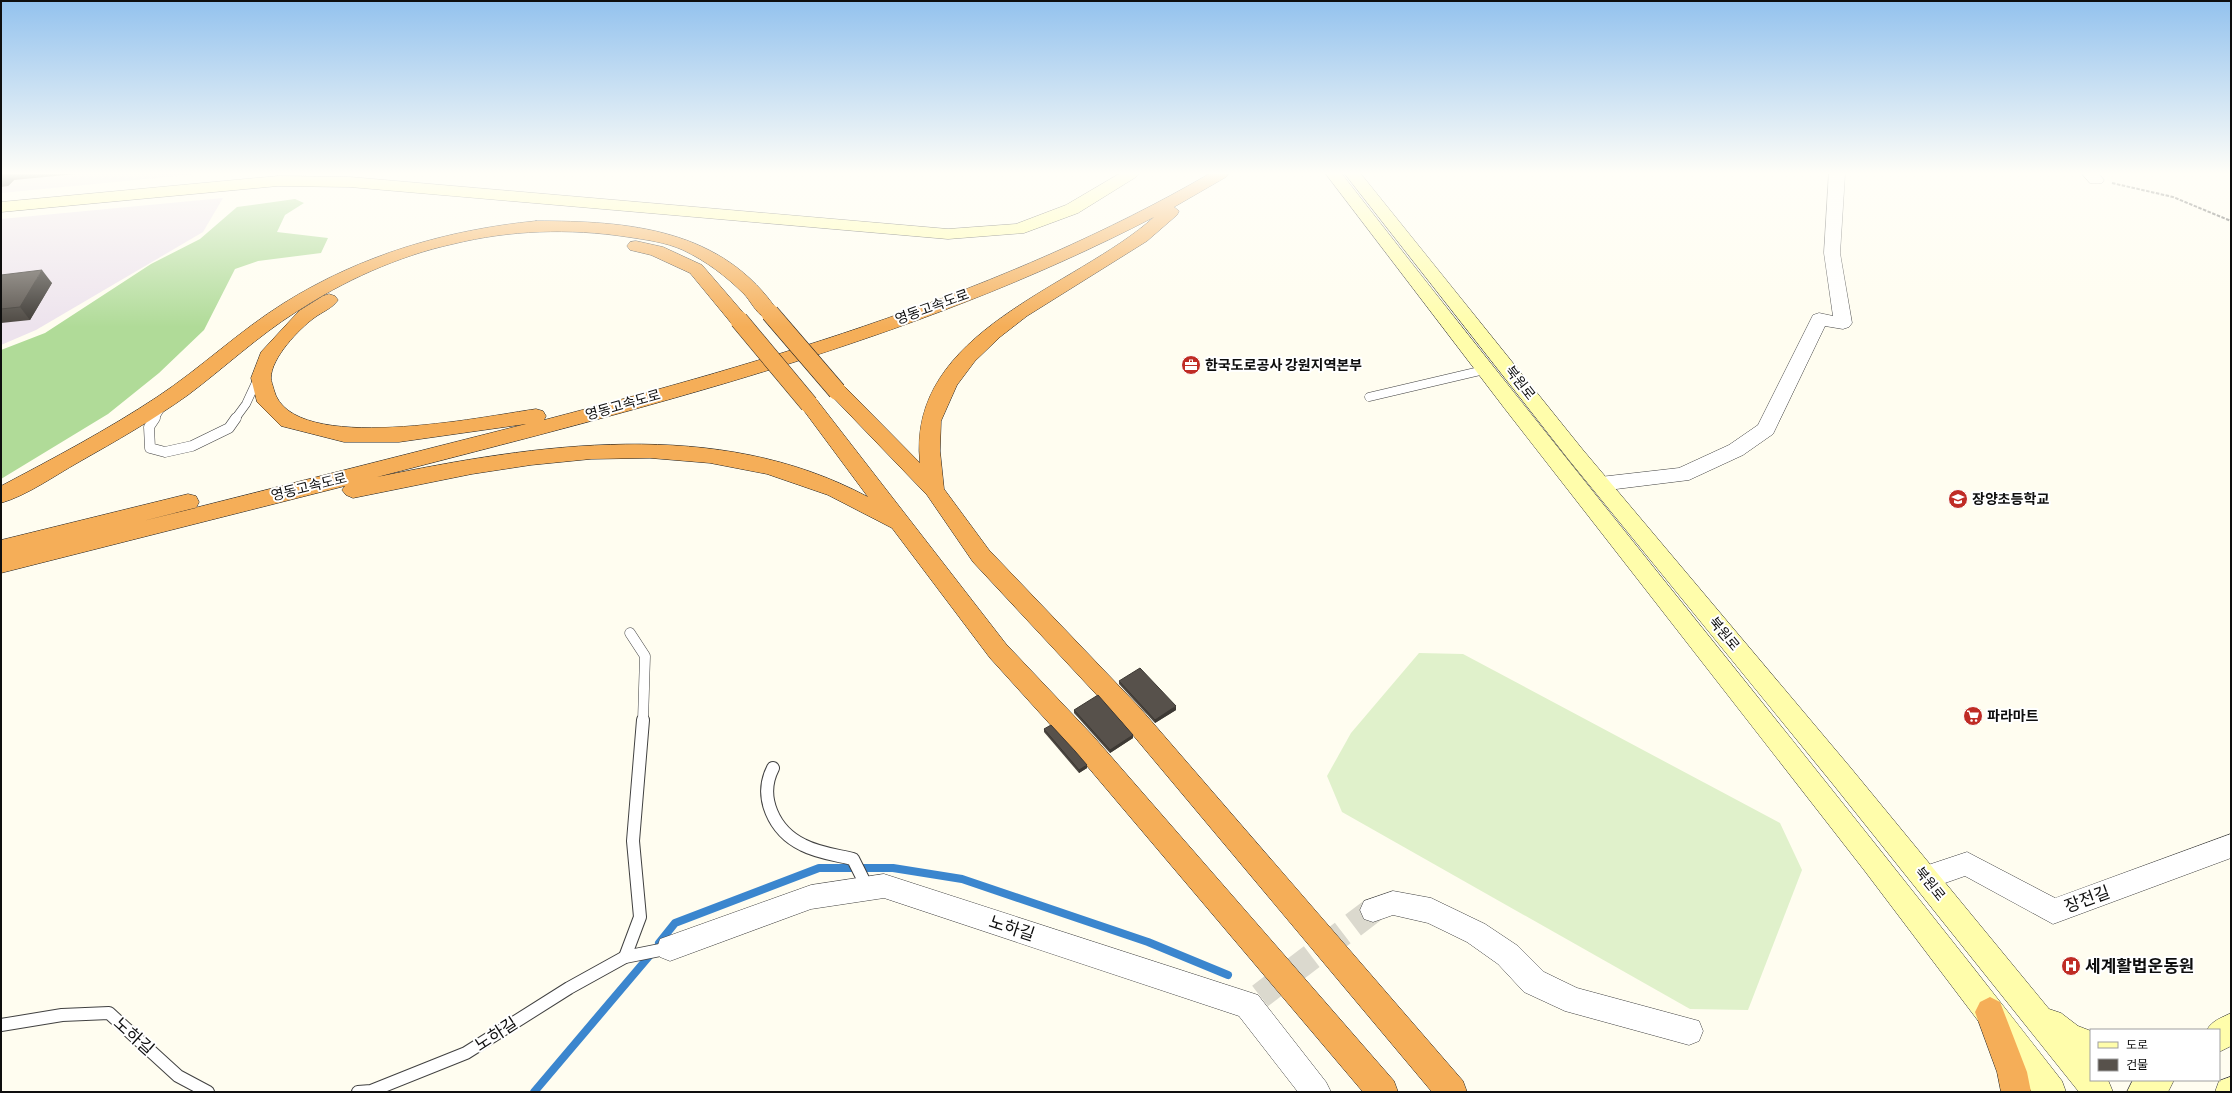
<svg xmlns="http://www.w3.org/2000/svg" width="2232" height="1093" font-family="'Zilla Slab','Noto Sans KR',serif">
	<rect width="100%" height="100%" fill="#fffdf0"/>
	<!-- industrial -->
	<g fill="#ede3ed">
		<path d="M1,174H198L1,193Z"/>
		<path d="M223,198L203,232L36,330L1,345V219Z"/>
	</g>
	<!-- forest -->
	<path fill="#b0db98" d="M295,199L304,203L285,215L277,232L328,238L321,253L258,261L235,269L204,330L159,373L108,414L1,479V350L45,333L151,264L200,239L237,207Z"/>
	<!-- pitch -->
	<path fill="#e0f1cb" d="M1419,653L1463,654L1780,823L1802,870L1748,1010L1690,1009L1342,812L1327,776L1351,733Z"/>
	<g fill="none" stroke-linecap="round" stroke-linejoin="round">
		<!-- stream -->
		<g stroke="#3b86ce" stroke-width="8">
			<path d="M659,943L675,923L819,868H893L962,879L1148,942L1228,975"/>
			<path d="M534,1092L651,954"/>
		</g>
		<!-- street-tunnel -->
		<path stroke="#dbd9ce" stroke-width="26" stroke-dasharray="26 13" stroke-linecap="butt" d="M1260,996L1373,910"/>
		<!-- lane-far2 casing -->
		<g stroke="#414141" stroke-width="9">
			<g id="lane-far2">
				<path d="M1369,397L1484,370"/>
				<path d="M154,419L162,406"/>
				<path d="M235,419L246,404L259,376"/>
			</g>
		</g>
		<!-- lane-far1 casing -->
		<g stroke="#414141" stroke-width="11">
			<g id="lane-far1">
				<path d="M155,418L149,427L150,448L165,452L192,446L229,428L236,418"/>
				<path d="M630,633L645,656L643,721"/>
			</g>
		</g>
		<!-- lane casing -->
		<g stroke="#414141" stroke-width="14">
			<g id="lane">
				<path d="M773,768C758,797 774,831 803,845C818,853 836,855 853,859L868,889"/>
				<path d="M625,957L640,917L633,841L643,720"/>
				<path d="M1,1025L62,1015L109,1013L178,1076L208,1092"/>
				<path d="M358,1092L371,1091L466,1053L569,988L625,957L670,948"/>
			</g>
		</g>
		<!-- street casing -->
		<g stroke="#414141" stroke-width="1">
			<g id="street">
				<path d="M1829,174H1845L1840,253L1852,323L1849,327L1843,329L1825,326L1773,434L1743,455L1689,480L1600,491L1593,489L1590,484L1593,479L1600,477L1679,468L1729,445L1758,425L1813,315L1819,313L1833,316L1824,253Z"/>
				<path d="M2082,174H2099L2104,180L2102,183H2090Z"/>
				<path d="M2231,834V858L2053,924L1965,876L1925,890L1916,887L1912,878L1916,869L1967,852L2055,898Z"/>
				<path d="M884,874L1258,995L1326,1082L1331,1092H1298L1239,1016L884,898L811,909L670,961L660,957L657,948L660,939L811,885Z"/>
				<path d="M1393,891L1431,898L1485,924L1518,946L1544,972L1577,988L1699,1021L1703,1031L1699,1041L1689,1045L1565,1011L1524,992L1498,964L1467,942L1428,923L1393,915L1373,922L1364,919L1360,910L1364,901Z"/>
			</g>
		</g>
		<!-- secondary casing -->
		<g stroke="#303030" stroke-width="1">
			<g id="secondary">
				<path d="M1119,174H1138L1136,177L1078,213L1024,233L948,239L350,187L278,186L1,212V202L278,176L350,177L948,229L1016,224L1066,205Z"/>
				<path d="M1326,174H1342C1579,479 1825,776 2062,1081L2066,1092H2032L1864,870L1505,409Z"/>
				<path d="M1345,174H1361L1583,450L1850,767L2049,1009L2061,1013L2078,1026L2091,1031V1080H2108L2113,1092H2079L1832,783L1569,460Z"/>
				<path d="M2231,1013V1046L2219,1052V1030H2207C2211,1021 2223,1017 2231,1013Z"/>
				<path d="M2230,1077L2231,1092H2215L2219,1081Z"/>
				<path d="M2133,1080H2174L2168,1092H2127Z"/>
			</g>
		</g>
		<!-- highway casing -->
		<g stroke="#1f1f1f" stroke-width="1">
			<g id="highway">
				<path d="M1209,174H1228L1226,177L1174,207L1179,211L1177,215L1147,241L1027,316L1000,337L975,361L957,385L941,421L940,451L944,489L989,550L1140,708L1463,1081L1467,1092H1432L1122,722L973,562L927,495L827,391L830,386L837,384L844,386L920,463C906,330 1076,288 1154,217C912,343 639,409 377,477C537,444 717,416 868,497L799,404L802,399L809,397L816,399L1006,644L1094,737L1394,1081L1398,1092H1363L1076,753L990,658L892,528L828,495L767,474L710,463L650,458L591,459L531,465L472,474L353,498L346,495L342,490L345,486L1,573V540L188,494L196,496L199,502L196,508L143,521L526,424L399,442H344L281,426L257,402L251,378L261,352L299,311L323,296L329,294L335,296L338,300C333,308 322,312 314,318C299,329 271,358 271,378C271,381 273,386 274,390C291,457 486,416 536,409L543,411L546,416L544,420C770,361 1005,292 1209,174Z"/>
				<path d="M536,221C628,221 723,228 779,313L776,317C773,318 768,320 764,317C756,313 750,300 744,294C726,276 706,261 683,250C665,242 647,240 628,237C569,228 510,230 453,244C398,256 343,281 296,312C258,336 224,368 188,395C153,420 116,441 79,462C54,476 28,495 1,503V486C54,458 107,430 157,397C201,368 239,331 284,303C361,255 446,230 536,221Z"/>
				<path d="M636,241L663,247L702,265L746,316L748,320L746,324L739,326L732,324L690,273L651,255L630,250L627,246L630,242Z"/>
				<path d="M1990,997L2000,1002L2027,1072L2031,1092H2001L1997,1072L1975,1012L1980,1002Z"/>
			</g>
		</g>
		<!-- path -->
		<path stroke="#303030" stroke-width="2" stroke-dasharray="3.5 1.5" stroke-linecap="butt" d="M2112,183L2173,197L2231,221"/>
		<!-- lane-far2 -->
		<use href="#lane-far2" stroke="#fff" stroke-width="8"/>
		<!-- lane-far1 -->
		<use href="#lane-far1" stroke="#fff" stroke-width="10"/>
		<!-- lane -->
		<use href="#lane" stroke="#fff" stroke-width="12"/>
		<!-- street -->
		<use href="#street" fill="#fff" fill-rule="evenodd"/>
		<!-- secondary -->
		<use href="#secondary" fill="#fffdab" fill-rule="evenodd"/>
		<!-- highway -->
		<use href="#highway" fill="#f5ae58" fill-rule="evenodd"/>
		<!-- highway-bridge casing -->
		<g stroke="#1f1f1f" stroke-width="19" stroke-linecap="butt">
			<g id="highway-bridge">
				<path d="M770,313L837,391"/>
				<path d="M739,320L809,404"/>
			</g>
		</g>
		<!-- highway-bridge -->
		<use href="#highway-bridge" stroke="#f5ae58" stroke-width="18"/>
	</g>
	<!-- wall -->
	<g fill="#4b4640">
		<path d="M1,174H76L14,180L8,186L1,187Z"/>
		<path d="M1,275L52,283L30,320L1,323Z"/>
		<path d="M1119,681L1176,710L1155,723L1119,684Z"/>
		<path d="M1074,710L1133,735V738L1110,753L1074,713Z"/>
		<path d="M1044,729L1087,768L1079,773L1044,732Z"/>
	</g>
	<!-- shaded-wall -->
	<g fill="#3d3934">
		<path d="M4,174H9L14,180L8,186L2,177Z"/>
		<path d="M42,270L52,283L30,320L20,307Z"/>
		<path d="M1176,706V710L1155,723V720Z"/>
		<path d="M1133,735V738L1110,753V750Z"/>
		<path d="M1087,765V768L1079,773V770Z"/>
	</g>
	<!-- building -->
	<g fill="#57514b" stroke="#3d3934">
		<path d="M1,174H4L1,177Z"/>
		<path d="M42,270L20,307L1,309V275Z"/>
		<path d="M1140,668L1176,706L1155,720L1119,681Z"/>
		<path d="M1098,695L1133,735L1110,750L1074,710Z"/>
		<path d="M1051,725L1075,751L1087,765L1079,770L1044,729Z"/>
	</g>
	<!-- sky -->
	<linearGradient id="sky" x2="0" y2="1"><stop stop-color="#93c2ee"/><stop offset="0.53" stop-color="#fffef8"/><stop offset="1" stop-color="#fffef8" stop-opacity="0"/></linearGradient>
	<rect width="2232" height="327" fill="url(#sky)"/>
	<!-- icons -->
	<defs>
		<g id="office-disc" transform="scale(1)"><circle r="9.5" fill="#bf2c25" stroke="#fff"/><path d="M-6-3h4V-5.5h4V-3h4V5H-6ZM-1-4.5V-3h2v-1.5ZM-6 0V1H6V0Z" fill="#fff"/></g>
		<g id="school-disc" transform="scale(1)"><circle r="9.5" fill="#bf2c25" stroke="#fff"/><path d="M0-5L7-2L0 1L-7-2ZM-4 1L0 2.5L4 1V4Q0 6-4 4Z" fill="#fff"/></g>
		<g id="supermarket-disc" transform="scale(1)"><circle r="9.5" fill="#bf2c25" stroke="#fff"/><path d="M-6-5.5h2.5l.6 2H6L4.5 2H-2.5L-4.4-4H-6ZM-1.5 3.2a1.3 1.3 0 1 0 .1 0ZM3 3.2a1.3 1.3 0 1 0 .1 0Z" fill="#fff"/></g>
		<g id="hospital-disc" transform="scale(1)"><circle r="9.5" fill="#bf2c25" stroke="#fff"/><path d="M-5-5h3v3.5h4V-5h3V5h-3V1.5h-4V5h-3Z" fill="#fff"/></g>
	</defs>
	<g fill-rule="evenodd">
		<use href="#office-disc" x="1191" y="365"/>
		<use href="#school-disc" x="1958" y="499"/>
		<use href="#supermarket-disc" x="1973" y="716"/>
		<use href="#hospital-disc" x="2071" y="966"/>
	</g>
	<g text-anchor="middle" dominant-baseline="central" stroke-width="4" stroke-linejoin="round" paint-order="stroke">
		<!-- street labels -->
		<g font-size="14" fill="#0e0e0e" stroke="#fff">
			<text transform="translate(932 307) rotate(-20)">영동고속도로</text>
			<text transform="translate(1520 383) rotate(52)">북원로</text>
			<text transform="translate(623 405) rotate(-16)">영동고속도로</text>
			<text transform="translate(309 487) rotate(-14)">영동고속도로</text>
			<text transform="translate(1724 634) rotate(50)">북원로</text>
			<text transform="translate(1930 884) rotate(51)">북원로</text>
		</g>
		<!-- poi labels -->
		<g font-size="14" font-weight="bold" fill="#0e0e0e" stroke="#fff" text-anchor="start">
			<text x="1205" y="365">한국도로공사 강원지역본부</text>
			<text x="1972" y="499">장양초등학교</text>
			<text x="1987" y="716">파라마트</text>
		</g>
		<!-- near-street labels -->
		<g font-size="17" fill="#0e0e0e" stroke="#fff">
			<text transform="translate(2087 899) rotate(-20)">장전길</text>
			<text transform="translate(1012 928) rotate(18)">노하길</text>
			<text transform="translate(496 1034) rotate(-33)">노하길</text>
			<text transform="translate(134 1036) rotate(42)">노하길</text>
		</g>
		<!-- near-poi labels -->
		<g font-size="17" font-weight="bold" fill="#0e0e0e" stroke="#fff" text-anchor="start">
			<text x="2085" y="966">세계활법운동원</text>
		</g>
	</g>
	<!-- border -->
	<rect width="2232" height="1093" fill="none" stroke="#0e0e0e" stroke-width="4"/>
	<!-- legend -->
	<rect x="2090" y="1029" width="130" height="52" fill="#ffffff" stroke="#9f9f9f"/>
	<rect x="2098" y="1042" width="20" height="6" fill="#fffdab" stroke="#9f9f9f"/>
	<text x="2126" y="1049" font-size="12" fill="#0e0e0e">도로</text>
	<rect x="2098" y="1059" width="20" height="12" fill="#57514b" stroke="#9f9f9f"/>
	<text x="2126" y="1069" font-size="12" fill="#0e0e0e">건물</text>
</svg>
